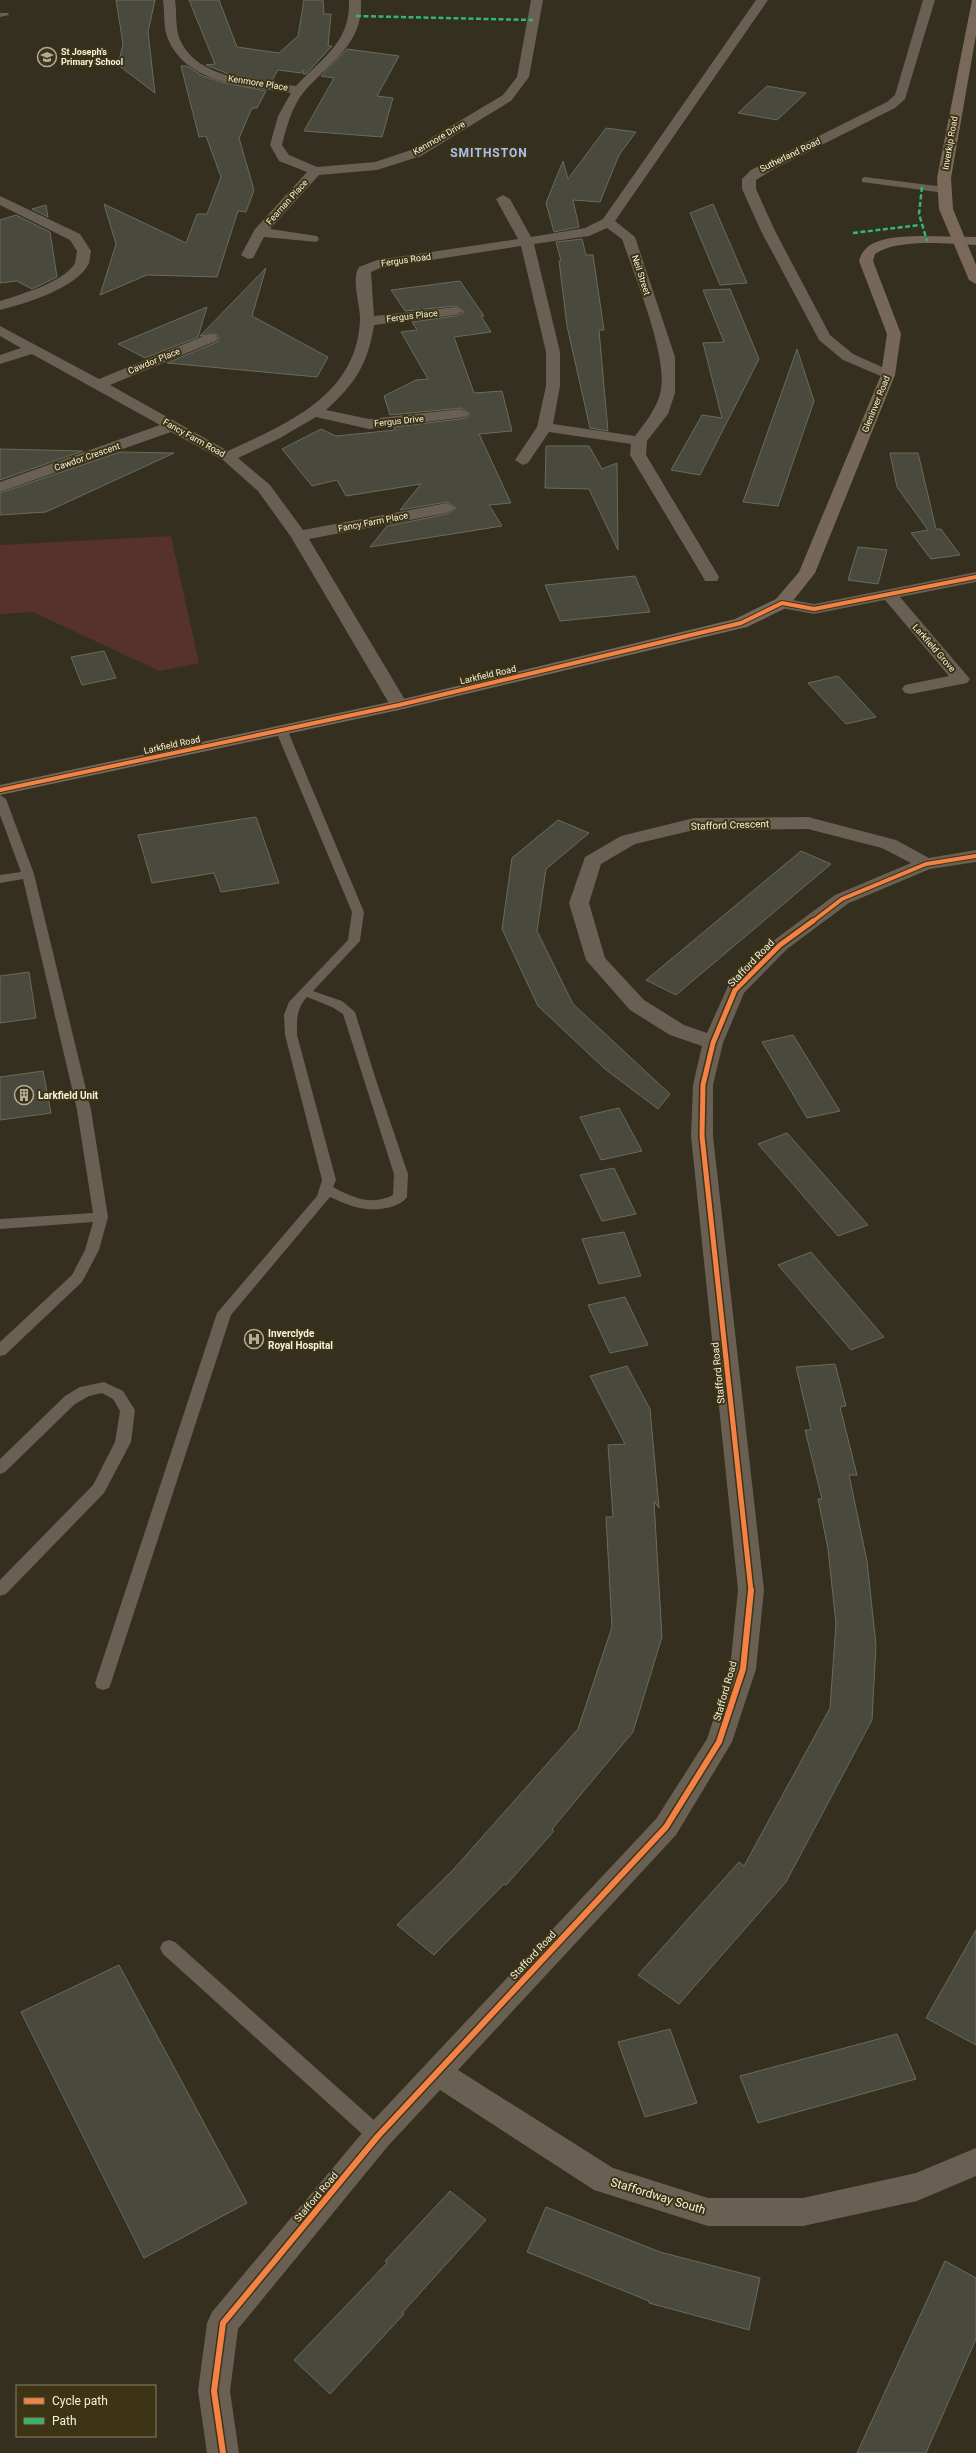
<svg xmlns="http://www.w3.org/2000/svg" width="976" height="2453" font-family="Roboto,sans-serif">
	<rect width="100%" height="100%" fill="#342f1e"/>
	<!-- green -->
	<path fill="#57322d" d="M171,536L199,663L159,671L33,612L0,614V545Z"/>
	<!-- building -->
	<g fill="#494a3d" stroke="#6a6a5d">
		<path d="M116,0H155L148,32L155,93L118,65L123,44Z"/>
		<path d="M189,0H219L237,47L279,53L298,36L304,0H323L324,14H331L328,46H332L306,74H303V70L301,73L278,70L271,82L231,75L206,65L215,64Z"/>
		<path d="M347,49L399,56L377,96L393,98L382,137L304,131L334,78L321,76Z"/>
		<path d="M181,66H187L203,76L221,82L266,91L257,108H252L239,138L254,190L246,212L238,211L217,277L147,275L100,295L116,244L104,204L186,243L197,214H207L221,177L206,136L199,137Z"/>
		<path d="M767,86L806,93L777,120L738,113Z"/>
		<path d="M606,128L636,132L619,155L600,202L573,200L579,227L554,232L546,203L563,161L568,179Z"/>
		<path d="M713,204L747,283L720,285L690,213Z"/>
		<path d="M46,205L48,217L32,209Z"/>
		<path d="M16,215L50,232L57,277L32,289L17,281L0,283V220Z"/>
		<path d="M582,239L586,255H593L604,330H599L608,431L590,428L567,326L559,261H561L556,242Z"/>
		<path d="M266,268L252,316L328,357L317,377L167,363L217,342L219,337L216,334L200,336Z"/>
		<path d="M460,281L484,316H481L491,332L454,337L474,393L502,391L512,431L479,434L511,503L489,505L502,526L370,547L387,526L447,514L456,508L447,502L400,510L421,484L346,496L337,480L312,486L282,449L321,429L336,436L395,430L394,427L467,418L470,414L461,408L390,415L384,396L416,380L428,379L401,332L417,330L412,322L456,316L464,312L456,306L405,311L391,290Z"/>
		<path d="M730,289L759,359L700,475L671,470L702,415L722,418L703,343L724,342L703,290Z"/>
		<path d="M207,307L198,337L145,358L118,344Z"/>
		<path d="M797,349L814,401L778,506L743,502Z"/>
		<path d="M546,446H589L602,469L617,463L618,550L589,489L545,488Z"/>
		<path d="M0,449L83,451L0,480Z"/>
		<path d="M120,452L174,453L46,512L0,515V493Z"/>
		<path d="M890,453H918L936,529H941L960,555L931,559L911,533L928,530L897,487Z"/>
		<path d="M858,547L887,550L878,584L848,580Z"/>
		<path d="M635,576L650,612L560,621L545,585Z"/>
		<path d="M104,651L116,678L82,685L71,657Z"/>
		<path d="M838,676L876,717L846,724L808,683Z"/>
		<path d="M256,817L279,883L221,892L214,873L152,883L138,835Z"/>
		<path d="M558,820L589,833L546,869L537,931L573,1004L670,1094L658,1109L605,1069L538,1006L502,929L512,858Z"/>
		<path d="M801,851L831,864L676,995L646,980Z"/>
		<path d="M29,972L36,1018L0,1023V976Z"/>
		<path d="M793,1035L840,1111L807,1118L762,1042Z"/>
		<path d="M43,1071L51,1113L0,1120V1077Z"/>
		<path d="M619,1108L642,1151L601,1160L580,1117Z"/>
		<path d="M787,1133L868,1225L838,1236L758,1144Z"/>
		<path d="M614,1168L636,1214L602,1221L580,1175Z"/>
		<path d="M624,1232L641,1276L599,1284L582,1239Z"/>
		<path d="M811,1252L884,1337L851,1350L778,1265Z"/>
		<path d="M625,1297L648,1345L610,1353L588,1305Z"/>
		<path d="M835,1364L846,1406L840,1407L857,1475H849L867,1561L876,1645L872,1720L786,1882L679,2004L638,1975L739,1862L744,1866L830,1708L836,1624L828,1549L818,1499H822L805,1430H811L796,1367Z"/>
		<path d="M627,1366L650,1409L659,1508L654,1501L662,1637L633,1732L552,1829L554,1831L506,1885L504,1884L434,1955L397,1925L453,1870L578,1729L612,1627L606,1517H613L608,1445L625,1444L590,1376Z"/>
		<path d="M976,1930V2045L926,2018Z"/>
		<path d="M119,1965L247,2203L144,2258L21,2012Z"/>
		<path d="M670,2029L697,2103L645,2117L618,2042Z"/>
		<path d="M897,2034L916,2079L758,2123L740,2076Z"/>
		<path d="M450,2191L486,2220L403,2312L404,2314L330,2394L294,2360L387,2263L385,2261Z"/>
		<path d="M546,2207L660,2252L760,2278L749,2330L649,2303V2301L527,2252Z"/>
		<path d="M945,2261L976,2278V2339L926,2453H857Z"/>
	</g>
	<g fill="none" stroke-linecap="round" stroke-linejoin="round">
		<!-- lane -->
		<g fill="#6a5f53" fill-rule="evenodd">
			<path d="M0,13H8L9,15L0,17Z"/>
			<path d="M865,177L945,187L949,190L945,193L862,182V178Z"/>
			<path d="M281,726L287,729L364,912L360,941L313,991L342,1001L355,1012L376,1080L408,1174L407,1197C404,1202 397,1205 391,1207C369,1213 351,1207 330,1197L231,1315L111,1683L109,1688L103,1690L97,1688L95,1683L217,1313L317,1196L322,1180L285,1035L284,1015L289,1002L348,940L352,912L275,729ZM307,997L332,1007L343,1014L394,1174L393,1195C371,1206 354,1198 333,1187L336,1180L297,1035C297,1020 296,1009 307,997Z"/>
			<path d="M0,795L6,799L34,874L91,1110L108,1217L99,1250L82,1282L5,1355L0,1356V1342L72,1275L85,1250L93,1222L0,1229V1219L93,1213L77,1110L23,879L0,883V875L21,872L0,815Z"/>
			<path d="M104,1382L123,1391L135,1410L131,1442L104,1493L6,1594L0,1596V1580L93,1485L115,1442L120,1411L113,1399L102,1393L89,1396L75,1404L5,1472L0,1474V1459L65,1396L80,1387Z"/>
			<path d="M169,1940L175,1942L385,2130L387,2136L385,2142L378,2145L371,2142L163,1954L160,1948L163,1942Z"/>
		</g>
		<!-- street -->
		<g fill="#6a5f53" fill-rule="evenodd">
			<path d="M163,0H175C177,12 175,28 180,40C199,81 258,81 296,86C322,58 351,42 349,0H361C364,45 328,63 303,93C292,107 286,128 282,145L289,155L317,167L375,162L411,150L503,95L517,77L531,0H543L529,77L511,101L421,156L377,170L319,175L270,229L317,236L319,239L317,242L264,237L253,258L248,259L241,255L255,229L307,172L279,161L270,145L278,116L291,93C249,87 187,85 168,39C163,28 165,12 163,0Z"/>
			<path d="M756,0H768L615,221L635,237L675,357V393L668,414L647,441L646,455L719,577L717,581H705L703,577L630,455L631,444L549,432L528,463L523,465L515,460L537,427L546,386V352L521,246L380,268L371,272L374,316L456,307L463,311L456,315L374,325C368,364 355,384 326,410L369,419L461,409L469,414L466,417L369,429L316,417L280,438L238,458L270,485L303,530L447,503L455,508L447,513L309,539L408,705L405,709H393L390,705L291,537L258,491L223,460L171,432L0,492V482L160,425L32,354L0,364V355L21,348L0,336V326L99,379L206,335H216L218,338L216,341L110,385L228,451C288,423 358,395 360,318C360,304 351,279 359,267L377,260L518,239L496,199L503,195L510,199L531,237L585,228L603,219ZM607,228L622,239C634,275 670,360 660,394C655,411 645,423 635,436L553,424L560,386V352L534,244L589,236Z"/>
			<path d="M923,0H935L905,99L895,108L772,170L756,180V189L775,231L830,335L853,354L893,372L895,375L888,379L843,360L819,340L761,231L742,189V179L751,170L887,102L895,95Z"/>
			<path d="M0,196L80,234L91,251C90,255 90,260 89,263C78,288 24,304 0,310V301C19,295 65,282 75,263C76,260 76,255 77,251L70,240L0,205Z"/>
			<path d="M976,572V582L900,597L970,679L967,683L911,694L905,693L902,689L905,685L949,676L885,600L814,614L776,607L774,603L776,599L782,598L814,604Z"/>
			<path d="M808,817L896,840L929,858L976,850V862L930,869L849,903L787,949L744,993L723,1043L713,1085V1136L764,1590L756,1669L732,1742L676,1835L458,2070L613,2168L708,2198H803L916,2173L976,2148V2176L917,2201L803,2226H708L594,2190L440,2090L388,2146L238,2329L230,2391L239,2453H207L198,2391L207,2323L212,2312L368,2126L656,1819L707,1739L730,1669L738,1590L691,1136L693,1085L702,1046L670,1035L630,1010L586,960L569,903L585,857L621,836L694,818ZM808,829L882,848L911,863L835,895L773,941L728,986L707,1033L684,1025L644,1000L605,958L589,903L601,864L635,844L694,830Z"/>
		</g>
		<!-- secondary -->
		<path fill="#76675a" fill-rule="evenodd" d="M920,236L976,237V245C947,244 899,238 875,254L873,261L901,334L895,375L815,573L788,607L747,627L399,710L0,795V785L399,700L735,619L776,599L799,572L881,375L887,334L859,261C865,236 899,237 920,236Z"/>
		<!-- highway -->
		<path fill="#7a6958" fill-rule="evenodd" d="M972,0H976V35L951,178L953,209L976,265V284L969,280L939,209L937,178Z"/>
		<!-- quiet -->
		<g stroke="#33b770" stroke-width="2.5" stroke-dasharray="5 2.5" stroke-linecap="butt">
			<path d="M356,16L533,20"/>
			<path d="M922,187L919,214L927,241"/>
			<path d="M853,233L920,225"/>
		</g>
		<!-- cycleway-far2 casing -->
		<g stroke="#3d3415" stroke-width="6">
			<g id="cycleway-far2">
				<path d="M0,790L399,705L741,623L782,603L814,609L976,577"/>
				<path d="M812,922L842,899L926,864L976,856"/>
			</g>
		</g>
		<!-- cycleway-far1 casing -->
		<g stroke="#3d3415" stroke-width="8">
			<path id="cycleway-far1" d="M751,1591L702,1136L703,1085L713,1043L735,990L780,945L813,921"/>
		</g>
		<!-- cycleway casing -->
		<g stroke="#3d3415" stroke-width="9">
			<path id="cycleway" d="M223,2453L214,2391L223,2323L378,2136L666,1827L719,1742L743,1669L751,1590"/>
		</g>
		<!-- cycleway-far2 -->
		<use href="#cycleway-far2" stroke="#f48246" stroke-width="4"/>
		<!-- cycleway-far1 -->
		<use href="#cycleway-far1" stroke="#f48246" stroke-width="5"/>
		<!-- cycleway -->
		<use href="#cycleway" stroke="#f48246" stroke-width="6"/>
	</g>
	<!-- icons -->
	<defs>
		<g id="school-ring" transform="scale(1)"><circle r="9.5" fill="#3d3415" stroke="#b2ad9b" stroke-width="1.5"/><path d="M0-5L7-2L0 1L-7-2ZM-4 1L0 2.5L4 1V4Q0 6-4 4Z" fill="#b2ad9b"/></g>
		<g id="building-ring" transform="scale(1)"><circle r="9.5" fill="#3d3415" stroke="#b2ad9b" stroke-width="1.5"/><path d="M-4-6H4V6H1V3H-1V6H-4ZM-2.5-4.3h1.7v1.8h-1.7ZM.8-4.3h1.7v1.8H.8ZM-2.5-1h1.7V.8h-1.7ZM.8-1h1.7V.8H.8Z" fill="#b2ad9b"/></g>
		<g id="hospital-ring" transform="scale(1)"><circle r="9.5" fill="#3d3415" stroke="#b2ad9b" stroke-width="1.5"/><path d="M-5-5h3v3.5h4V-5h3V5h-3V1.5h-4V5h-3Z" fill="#b2ad9b"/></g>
	</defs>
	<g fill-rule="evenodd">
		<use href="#school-ring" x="47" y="57"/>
		<use href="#building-ring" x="24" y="1095"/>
		<use href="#hospital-ring" x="254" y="1339"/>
	</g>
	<g text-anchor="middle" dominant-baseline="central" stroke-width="4" stroke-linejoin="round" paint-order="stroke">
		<!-- far-poi labels -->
		<g font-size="9" font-weight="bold" fill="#f6f1df" stroke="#3d3415" text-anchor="start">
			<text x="61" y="52">St Joseph's<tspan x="61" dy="10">Primary School</tspan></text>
		</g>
		<!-- far-street labels -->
		<g font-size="9" fill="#f6f1df" stroke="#3d3415">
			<text transform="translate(258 83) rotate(9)">Kenmore Place</text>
			<text transform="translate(439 138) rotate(-30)">Kenmore Drive</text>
			<text transform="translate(950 143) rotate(-80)">Inverkip Road</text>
			<text transform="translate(790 155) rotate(-26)">Sutherland Road</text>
			<text transform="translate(287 202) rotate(-48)">Fearnan Place</text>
			<text transform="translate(406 260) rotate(-8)">Fergus Road</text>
			<text transform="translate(641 275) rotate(72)">Neil Street</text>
			<text transform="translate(412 316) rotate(-7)">Fergus Place</text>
			<text transform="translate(154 361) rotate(-22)">Cawdor Place</text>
			<text transform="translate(876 404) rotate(-68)">Gleninver Road</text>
			<text transform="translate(399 421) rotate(-6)">Fergus Drive</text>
			<text transform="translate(194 438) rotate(29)">Fancy Farm Road</text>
			<text transform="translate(87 457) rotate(-19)">Cawdor Crescent</text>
			<text transform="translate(373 522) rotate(-11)">Fancy Farm Place</text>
			<text transform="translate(934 648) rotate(49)">Larkfield Grove</text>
			<text transform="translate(488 675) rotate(-13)">Larkfield Road</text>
			<text transform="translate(172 745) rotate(-12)">Larkfield Road</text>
		</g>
		<!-- street labels -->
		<g font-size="10" fill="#f6f1df" stroke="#3d3415">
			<text transform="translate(730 825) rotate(-2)">Stafford Crescent</text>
			<text transform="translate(751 963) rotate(-46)">Stafford Road</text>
			<text transform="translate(718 1373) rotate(-96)">Stafford Road</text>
			<text transform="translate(725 1691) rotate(-74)">Stafford Road</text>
			<text transform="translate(533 1955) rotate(-47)">Stafford Road</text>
			<text transform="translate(316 2197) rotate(-50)">Stafford Road</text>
		</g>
		<!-- poi labels -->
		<g font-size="10" font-weight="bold" fill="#f6f1df" stroke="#3d3415" text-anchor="start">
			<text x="38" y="1095">Larkfield Unit</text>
			<text x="268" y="1333">Inverclyde<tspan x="268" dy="12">Royal Hospital</tspan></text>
		</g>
		<!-- far-district labels -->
		<g font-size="12" font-weight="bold" letter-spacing="1" fill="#a8c0f5" stroke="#3d3415">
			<text x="489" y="153">SMITHSTON</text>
		</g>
		<!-- near-street labels -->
		<g font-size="12" fill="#f6f1df" stroke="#3d3415">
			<text transform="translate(658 2196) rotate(17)">Staffordway South</text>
		</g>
	</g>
	<!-- legend -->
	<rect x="16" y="2385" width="140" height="52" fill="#3d3415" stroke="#878066"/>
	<rect x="24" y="2398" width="20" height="6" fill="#f48246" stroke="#878066"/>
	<text x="52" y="2405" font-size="12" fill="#f6f1df">Cycle path</text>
	<rect x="24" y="2418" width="20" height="6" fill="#33b770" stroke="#878066"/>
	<text x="52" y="2425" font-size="12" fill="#f6f1df">Path</text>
</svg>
